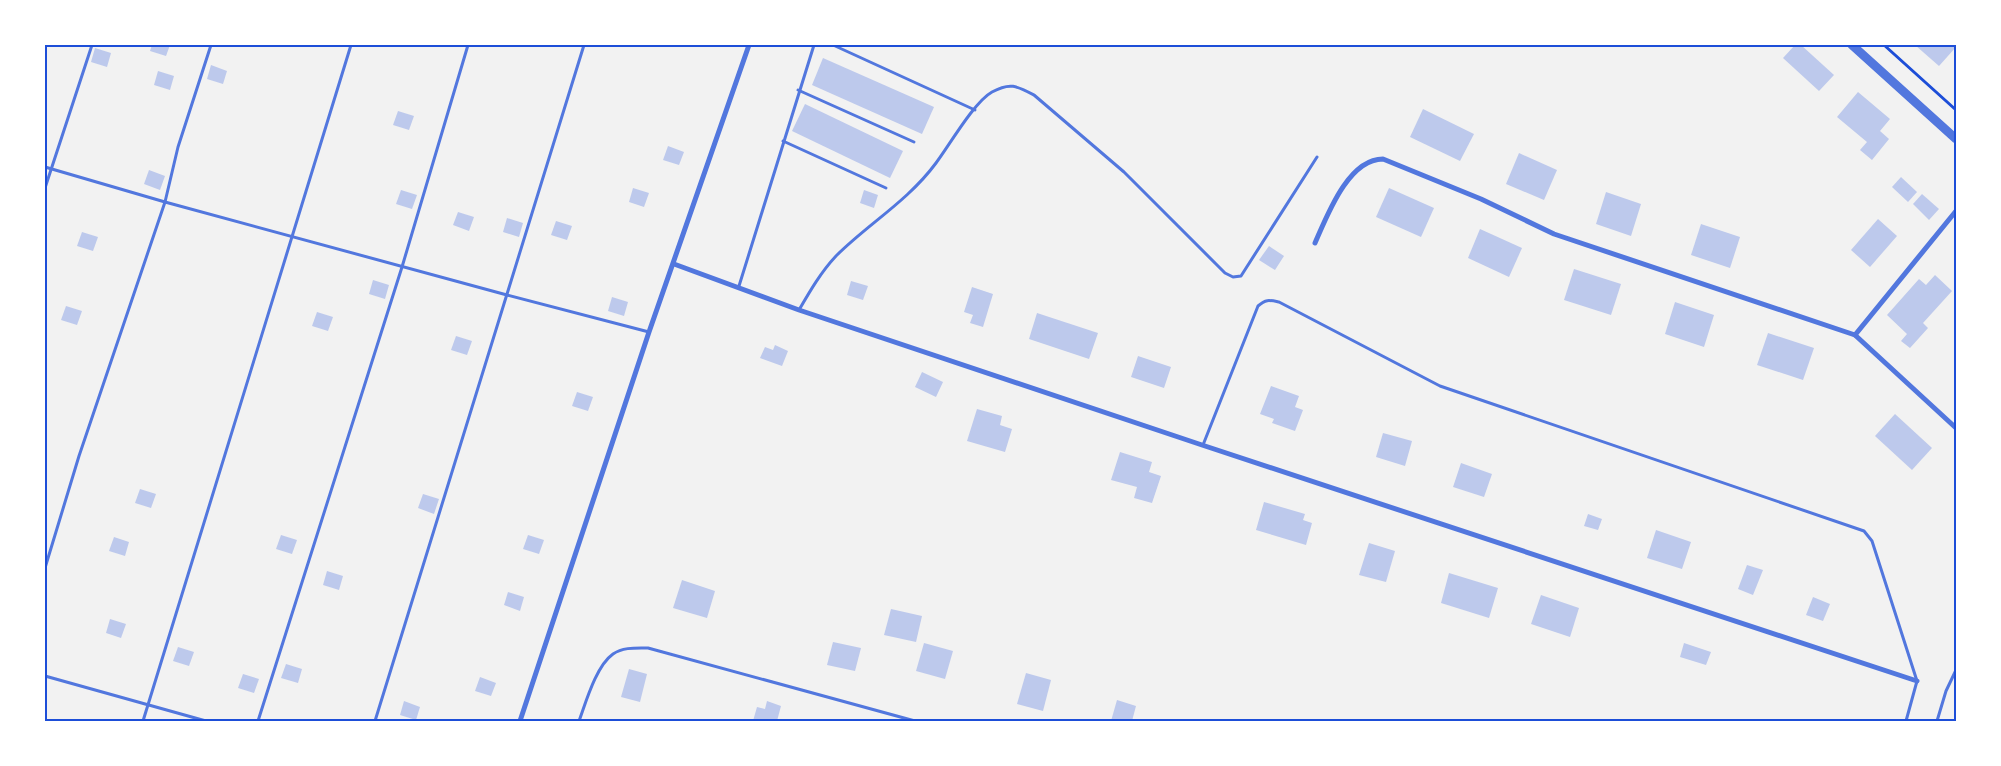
<svg xmlns="http://www.w3.org/2000/svg" width="2001" height="766" font-family="'IBM Plex Sans',sans-serif">
	<rect width="100%" height="100%" fill="#f2f2f2"/>
	<!-- building -->
	<g fill="#bdc9ec">
		<path d="M152,45H170L166,56L150,51Z"/>
		<path d="M1795,45H1801L1834,75L1819,91L1783,58Z"/>
		<path d="M1915,45H1956V47L1939,66Z"/>
		<path d="M95,48L111,53L107,67L91,62Z"/>
		<path d="M823,58L934,107L922,134L812,85Z"/>
		<path d="M211,65L227,71L223,84L207,79Z"/>
		<path d="M158,71L174,76L170,90L154,85Z"/>
		<path d="M1858,92L1890,119L1880,131L1889,139L1872,160L1860,150L1867,142L1837,117Z"/>
		<path d="M805,104L903,151L890,178L792,131Z"/>
		<path d="M1423,109L1474,134L1460,161L1410,137Z"/>
		<path d="M398,111L414,116L409,130L393,125Z"/>
		<path d="M668,146L684,152L679,165L663,160Z"/>
		<path d="M1519,153L1557,170L1544,200L1506,184Z"/>
		<path d="M149,170L165,176L160,190L144,184Z"/>
		<path d="M1901,177L1917,192L1908,202L1892,187Z"/>
		<path d="M633,188L649,193L644,207L629,202Z"/>
		<path d="M1389,188L1434,208L1421,237L1376,217Z"/>
		<path d="M401,190L417,195L412,209L396,204Z"/>
		<path d="M864,190L878,195L874,208L860,203Z"/>
		<path d="M1606,192L1641,204L1631,236L1596,224Z"/>
		<path d="M1922,194L1939,209L1929,220L1913,204Z"/>
		<path d="M458,212L474,217L469,231L453,225Z"/>
		<path d="M507,218L523,223L519,237L503,232Z"/>
		<path d="M1878,219L1897,236L1870,267L1851,250Z"/>
		<path d="M556,221L572,226L567,240L551,235Z"/>
		<path d="M1701,224L1740,237L1730,268L1691,255Z"/>
		<path d="M1480,229L1522,248L1509,277L1468,258Z"/>
		<path d="M82,232L98,237L93,251L77,246Z"/>
		<path d="M1269,246L1284,256L1275,270L1259,260Z"/>
		<path d="M1574,269L1621,284L1611,315L1564,300Z"/>
		<path d="M1935,275L1952,291L1923,323L1928,328L1910,348L1901,341L1907,334L1887,315L1919,279L1926,285Z"/>
		<path d="M373,280L389,285L385,299L369,294Z"/>
		<path d="M851,281L868,286L863,300L847,295Z"/>
		<path d="M972,287L993,294L983,327L970,323L973,315L964,312Z"/>
		<path d="M612,297L628,302L624,316L608,311Z"/>
		<path d="M1675,302L1714,315L1704,347L1665,334Z"/>
		<path d="M66,306L82,311L77,325L61,320Z"/>
		<path d="M317,312L333,317L328,331L312,326Z"/>
		<path d="M1037,313L1098,333L1089,359L1029,339Z"/>
		<path d="M1768,333L1814,348L1803,380L1757,365Z"/>
		<path d="M456,336L472,341L467,355L451,350Z"/>
		<path d="M775,345L788,351L782,366L760,358L765,347L773,350Z"/>
		<path d="M1138,356L1171,367L1164,388L1131,377Z"/>
		<path d="M922,372L943,382L936,397L915,387Z"/>
		<path d="M1271,386L1299,396L1295,407L1303,410L1295,431L1272,423L1274,419L1260,414Z"/>
		<path d="M577,392L593,397L588,411L572,406Z"/>
		<path d="M977,409L1002,416L1000,425L1012,429L1005,452L967,441Z"/>
		<path d="M1895,414L1932,448L1912,470L1875,436Z"/>
		<path d="M1383,433L1412,441L1405,466L1376,457Z"/>
		<path d="M1120,452L1152,462L1149,472L1161,476L1152,503L1134,498L1137,487L1111,480Z"/>
		<path d="M1461,463L1492,474L1484,497L1453,487Z"/>
		<path d="M140,489L156,494L151,508L135,503Z"/>
		<path d="M423,494L439,499L434,514L418,508Z"/>
		<path d="M1264,502L1305,514L1303,520L1312,523L1306,545L1256,530Z"/>
		<path d="M1588,514L1602,519L1598,530L1584,526Z"/>
		<path d="M1656,530L1691,542L1682,569L1647,558Z"/>
		<path d="M281,535L297,540L292,554L276,549Z"/>
		<path d="M528,535L544,540L539,554L523,549Z"/>
		<path d="M114,537L129,542L125,556L109,551Z"/>
		<path d="M1369,543L1395,551L1386,582L1359,575Z"/>
		<path d="M1747,565L1763,570L1753,595L1738,589Z"/>
		<path d="M327,571L343,576L339,590L323,585Z"/>
		<path d="M1449,573L1498,588L1489,618L1441,603Z"/>
		<path d="M682,580L715,591L707,618L673,608Z"/>
		<path d="M508,592L524,597L520,611L504,605Z"/>
		<path d="M1541,595L1579,608L1570,637L1531,624Z"/>
		<path d="M1813,597L1830,604L1823,621L1806,615Z"/>
		<path d="M891,609L922,616L916,642L884,635Z"/>
		<path d="M110,619L126,624L121,638L106,633Z"/>
		<path d="M833,642L861,648L855,671L827,665Z"/>
		<path d="M924,643L953,651L945,679L916,671Z"/>
		<path d="M1684,643L1711,652L1706,665L1680,657Z"/>
		<path d="M178,647L194,652L189,666L173,661Z"/>
		<path d="M286,664L302,669L298,683L281,678Z"/>
		<path d="M629,669L647,674L640,702L621,697Z"/>
		<path d="M1026,673L1051,680L1043,711L1017,704Z"/>
		<path d="M243,674L259,679L254,693L238,688Z"/>
		<path d="M480,677L496,683L491,696L475,691Z"/>
		<path d="M1117,700L1136,706L1132,721H1111Z"/>
		<path d="M404,701L420,707L416,720L400,715Z"/>
		<path d="M767,701L781,706L777,721H753L757,707L765,709Z"/>
	</g>
	<g fill="none" stroke-linecap="round" stroke-linejoin="round">
		<!-- path -->
		<path stroke="#1d4ed8" stroke-width="3" d="M1884,45L1956,110"/>
		<!-- service -->
		<g stroke="#5277de" stroke-width="3">
			<path d="M833,45L975,110"/>
			<path d="M798,90L914,142"/>
			<path d="M783,141L886,188"/>
			<path d="M45,167L165,202L507,295L649,332"/>
			<path d="M45,188L92,45"/>
			<path d="M739,286L814,45"/>
			<path d="M799,310C810,291 821,272 836,256C868,224 908,201 936,163C949,146 974,102 992,92C1010,82 1017,86 1034,95L1124,172L1225,273L1233,277L1241,276L1317,157"/>
			<path d="M1203,445L1258,306C1266,299 1269,300 1279,302L1440,386L1864,531L1872,541L1917,681L1906,721"/>
			<path d="M45,568L79,456L165,202L178,147L211,45"/>
			<path d="M45,676L206,721"/>
			<path d="M143,721L351,45"/>
			<path d="M258,721L402,267L468,45"/>
			<path d="M375,721L584,45"/>
			<path d="M579,721C586,702 596,666 613,654C623,647 636,648 648,648L915,721"/>
			<path d="M1937,721L1946,691L1956,670"/>
		</g>
		<!-- minor -->
		<g stroke="#5277de" stroke-width="5">
			<path d="M1315,243C1327,216 1348,159 1383,159L1481,199L1554,234L1855,335L1956,428"/>
			<path d="M674,264L799,310L1202,445L1917,681"/>
			<path d="M1855,335L1956,211"/>
			<path d="M520,721L649,332L749,45"/>
		</g>
		<!-- tertiary -->
		<path stroke="#5277de" stroke-width="9" d="M1852,45L1956,139"/>
	</g>
	<!-- border -->
	<rect width="2001" height="766" fill="none" stroke="#ffffff" stroke-width="92"/>
	<rect x="46" y="46" width="1909" height="674" fill="none" stroke="#1d4ed8" stroke-width="2"/>
</svg>
